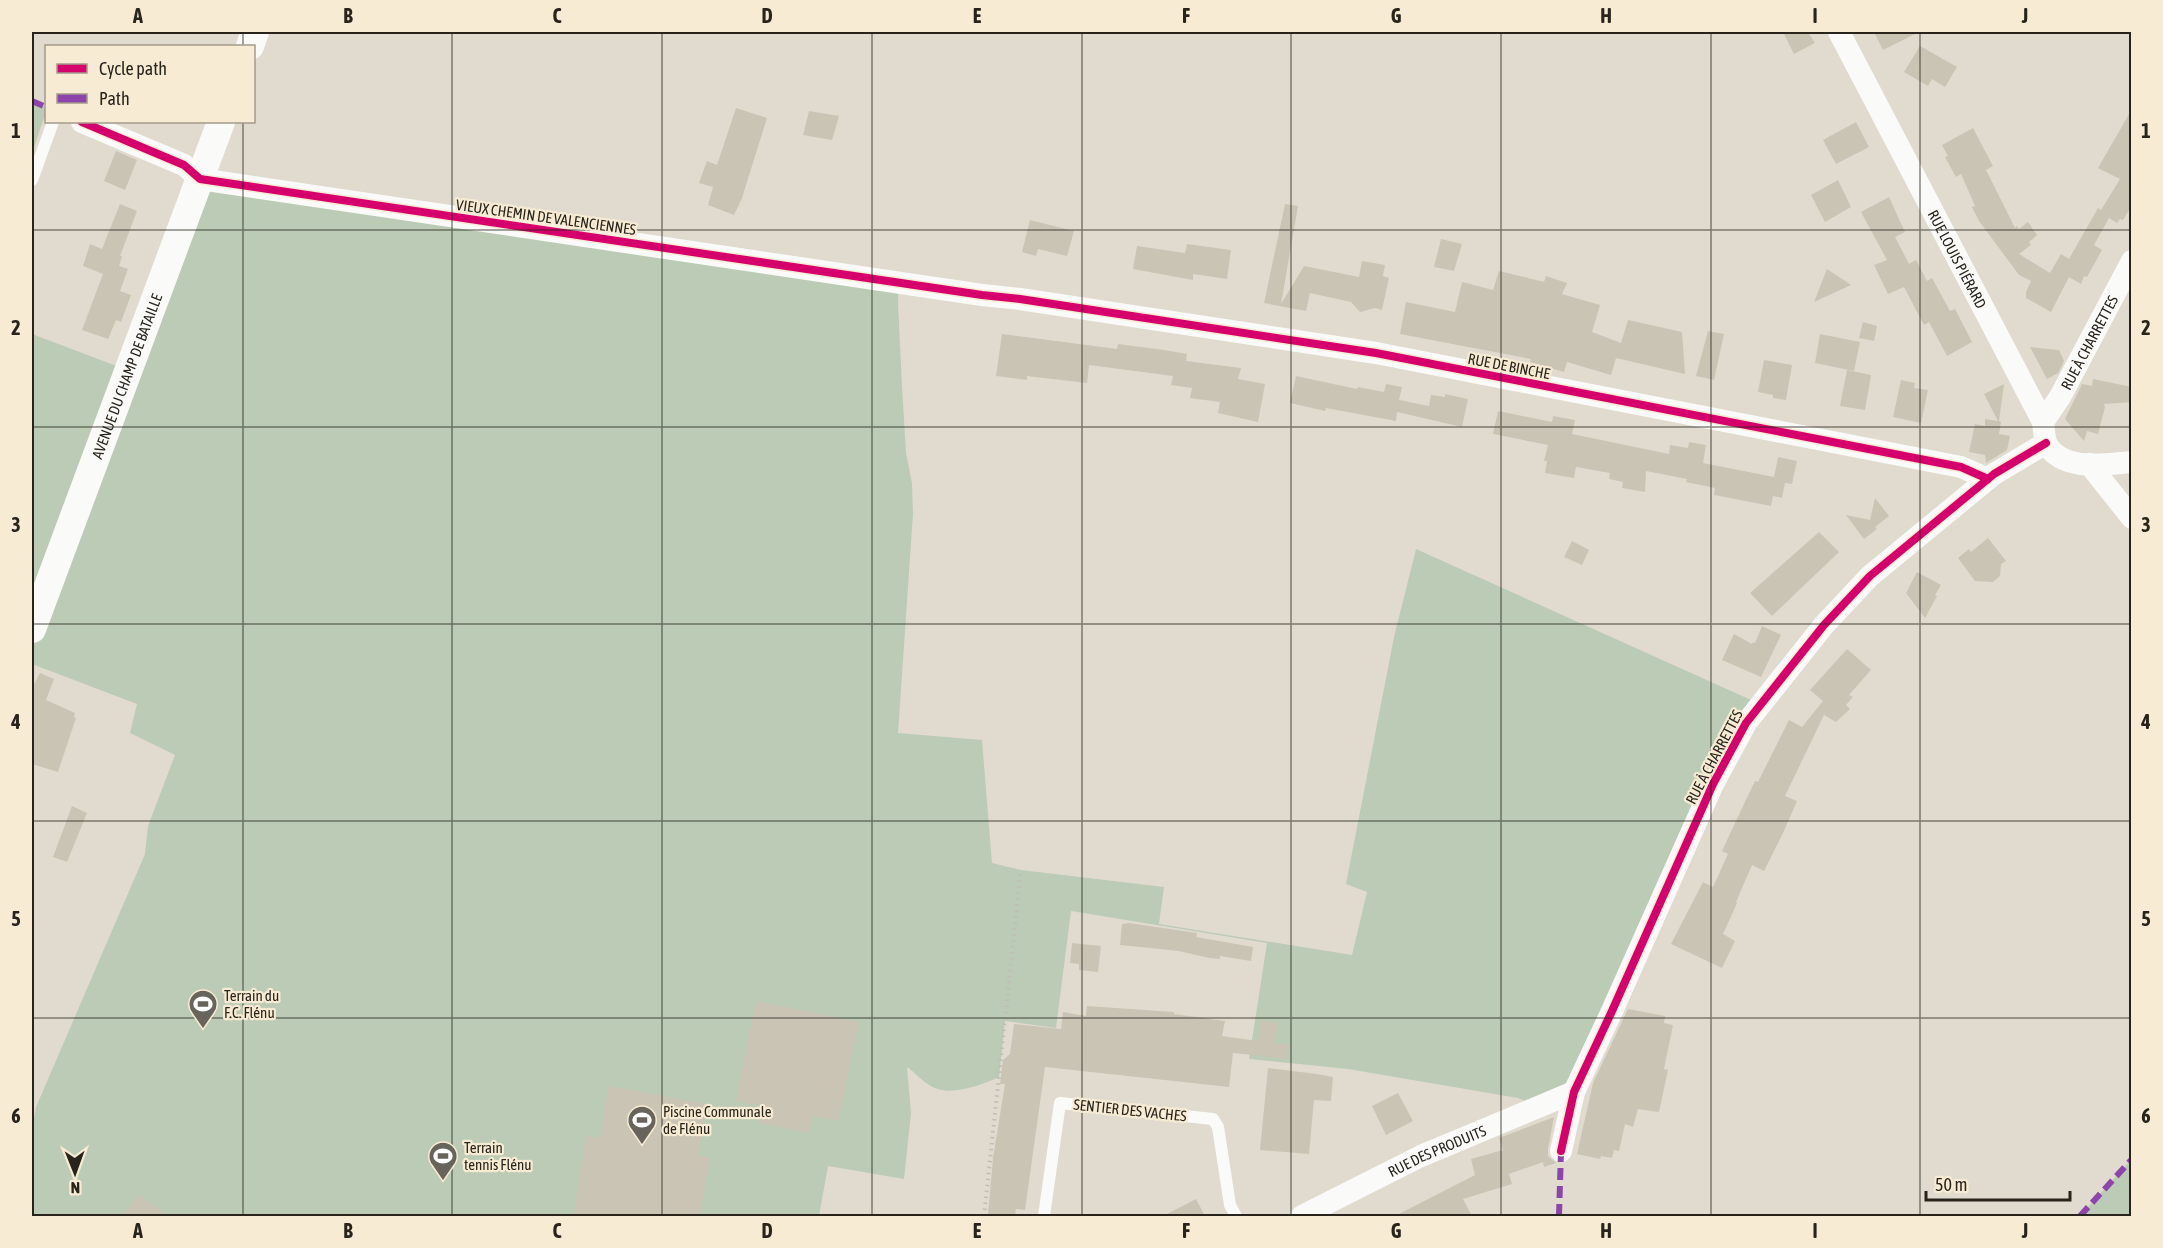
<svg xmlns="http://www.w3.org/2000/svg" width="2163" height="1248" font-family="'Asap Condensed',sans-serif">
	<rect width="100%" height="100%" fill="#e1dbcf"/>
	<!-- green -->
	<g fill="#bccbb5">
		<path d="M32,101L46,107V112L32,153Z"/>
		<path d="M200,179L899,283L898,303L902,386L906,453L912,483L913,514L898,733L982,740L992,863L1021,870L1164,887L1159,924L1352,955L1367,892L1346,884L1394,637L1416,549L1760,704L1574,1092L1538,1107L1518,1098L1348,1069L1249,1059L1267,943L1071,911L1056,1028L1005,1021L999,1077C984,1084 955,1095 938,1089C926,1086 917,1074 907,1067L911,1113L904,1179L828,1166L819,1216H32V1129L36,1107L145,854L148,826L175,755L130,733L137,704L32,664V334L114,365L128,372Z"/>
		<path d="M2131,1159V1216H2080L2128,1163Z"/>
	</g>
	<!-- building -->
	<g fill="#cac4b5">
		<path d="M1783,32H1808L1815,43L1794,54Z"/>
		<path d="M1874,32H1919L1883,50Z"/>
		<path d="M1920,46L1957,67L1945,87L1932,79L1928,86L1904,72Z"/>
		<path d="M736,108L767,118L742,198L734,215L708,205L713,187L699,183L707,161L717,165Z"/>
		<path d="M2132,109V205L2123,220L2120,219L2117,223L2109,218L2094,245L2102,250L2087,277L2084,276L2081,284L2069,277L2051,312L2026,298V292L2031,281L2019,275L1979,221L1972,207L1975,206L1961,174L1956,177L1945,157L1948,156L1942,145L1973,128L1993,166L1986,170L2015,228L2017,226L2019,229L2028,222L2037,235L2029,242L2031,245L2019,254L2050,273L2061,254L2069,259L2098,208L2101,210L2120,179L2098,168Z"/>
		<path d="M809,111L839,116L832,140L803,135Z"/>
		<path d="M1856,122L1869,147L1836,164L1823,140Z"/>
		<path d="M116,151L137,160L125,190L104,181Z"/>
		<path d="M1838,180L1851,207L1825,222L1811,195Z"/>
		<path d="M1889,197L1905,232L1895,237L1909,264L1916,260L1927,281L1932,278L1950,311L1955,309L1972,342L1947,356L1929,322L1924,325L1904,287L1888,294L1874,265L1887,260L1861,212Z"/>
		<path d="M120,204L137,211L120,256H122L119,266L128,269L120,291L131,295L121,322L116,320L108,339L82,330L103,274L83,266L90,244L102,249Z"/>
		<path d="M1285,204L1298,206L1281,304L1304,266L1359,277L1362,261L1385,265L1383,276L1389,278L1382,310L1375,308L1360,312L1351,302L1310,293L1306,311L1264,303Z"/>
		<path d="M1030,220L1074,231L1067,256L1038,249L1036,256L1022,252Z"/>
		<path d="M1441,239L1462,244L1454,271L1434,267Z"/>
		<path d="M1187,244L1231,250L1227,279L1193,274V280L1133,269L1137,246L1185,253Z"/>
		<path d="M1827,269L1851,285L1814,302Z"/>
		<path d="M1499,271L1544,282L1546,276L1567,283L1562,294L1600,305L1592,332L1621,343L1628,320L1682,332L1685,374L1616,358L1611,375L1567,362L1564,372L1530,362L1531,359L1400,334L1406,302L1455,312L1462,282L1493,290Z"/>
		<path d="M1863,322L1877,326L1874,341L1859,338Z"/>
		<path d="M1708,331L1724,334L1714,380L1696,376Z"/>
		<path d="M1002,334L1117,349L1118,344L1164,350L1187,354L1186,361L1241,368L1238,379L1265,384L1258,422L1218,413L1220,402L1190,398L1192,388L1171,385L1173,376L1089,365L1087,383L1027,376V380L996,376Z"/>
		<path d="M1820,334L1860,342L1854,371L1815,363Z"/>
		<path d="M2030,347L2059,350L2064,361L2058,373L2047,379Z"/>
		<path d="M1764,360L1792,365L1786,400L1773,398V395L1758,392Z"/>
		<path d="M1847,370L1871,375L1865,410L1840,406Z"/>
		<path d="M1296,376L1357,389L1358,387L1384,392L1386,384L1402,387L1399,400L1429,406L1431,395L1445,397V394L1468,399L1462,427L1397,412L1396,421L1326,408L1325,411L1290,403Z"/>
		<path d="M2093,379L2132,387V402L2104,404L2105,407L2098,434L2087,431L2084,441L2065,419L2082,384L2092,386Z"/>
		<path d="M1901,380L1915,383L1914,388L1928,390L1921,423L1893,417Z"/>
		<path d="M2004,384L1999,421L2001,422L1999,434L2010,436L2007,450L1986,463L1985,455L1969,452L1975,424L1985,426V419L1998,421L1984,394Z"/>
		<path d="M1498,411L1552,422L1553,416L1575,420L1572,434L1669,454L1670,445L1688,448L1689,442L1706,445L1703,463L1774,477L1778,457L1797,461L1792,484L1785,483L1782,498L1773,496L1771,506L1714,495L1715,488L1686,482L1687,479L1646,471L1645,492L1622,488L1623,482L1609,479L1610,473L1576,467L1574,478L1545,473L1547,461H1544L1548,445L1493,434Z"/>
		<path d="M1875,498L1889,516L1875,527L1877,529L1864,539L1846,515L1870,520Z"/>
		<path d="M1819,532L1839,552L1772,616L1750,593Z"/>
		<path d="M1988,538L2006,561L2001,564L2000,576L1993,582L1975,581L1958,558L1969,549L1971,552Z"/>
		<path d="M1572,541L1589,550L1582,565L1564,557Z"/>
		<path d="M1917,572L1941,585L1935,595L1937,596L1925,618L1906,593Z"/>
		<path d="M1762,626L1781,635L1761,677L1722,660L1734,634L1752,644L1753,642L1755,643Z"/>
		<path d="M1847,649L1871,670L1849,695L1853,697L1846,705L1850,709L1836,722L1824,715L1785,796L1797,801L1783,833L1764,871L1752,865L1736,902L1737,903L1723,934L1735,941L1722,968L1671,944L1703,882L1713,887L1728,854L1722,851L1743,806L1755,781L1758,782L1789,720L1802,727L1823,701L1810,690Z"/>
		<path d="M40,673L54,679L46,700L75,713L74,717L76,718L58,772L32,764V688Z"/>
		<path d="M72,806L87,813L67,862L53,857Z"/>
		<path d="M1129,923L1197,933L1196,937L1253,947L1251,961L1220,956V959L1209,958L1179,951L1120,945L1122,924Z"/>
		<path d="M1072,943L1101,946L1098,972L1079,970V964L1070,963Z"/>
		<path d="M756,1001L859,1022L838,1121L812,1116L809,1133L759,1123L761,1106L736,1101Z"/>
		<path d="M1087,1006L1174,1012V1014L1225,1021L1222,1036L1258,1041L1261,1021L1278,1022L1274,1043L1289,1045L1287,1059L1233,1053L1229,1087L1045,1067L1025,1210L1016,1209L1015,1216L988,1215L993,1158L1005,1084H1000L1003,1060L1010,1054L1014,1024L1061,1029L1063,1012L1086,1016Z"/>
		<path d="M1628,1009L1665,1016L1664,1023L1673,1025L1664,1069L1668,1070L1659,1112L1638,1109L1633,1127L1625,1124L1619,1151L1614,1150L1612,1158L1601,1156L1600,1159L1577,1154L1593,1083Z"/>
		<path d="M1268,1068L1317,1074L1333,1077L1331,1101L1314,1100L1309,1154L1260,1150Z"/>
		<path d="M609,1086L707,1104L698,1156L710,1158L700,1216H573L586,1136L600,1138Z"/>
		<path d="M1398,1093L1413,1121L1386,1135L1372,1106Z"/>
		<path d="M1554,1117L1548,1149V1156L1556,1163L1544,1167L1543,1162L1509,1174L1512,1184L1463,1199L1472,1216H1395L1475,1175L1471,1159L1503,1150L1499,1138Z"/>
		<path d="M139,1195L168,1216H122Z"/>
		<path d="M1196,1199L1205,1216H1163Z"/>
	</g>
	<g fill="none" stroke-linecap="round" stroke-linejoin="round">
		<!-- path -->
		<path stroke="#bebdb7" stroke-width="4" stroke-dasharray="1.5 4.5" stroke-linecap="butt" d="M984,1216L1021,870"/>
		<!-- service -->
		<g stroke="#fafaf8" stroke-width="12">
			<path d="M32,180L53,122"/>
			<path d="M1044,1216L1060,1103L1213,1119L1218,1127L1230,1205L1236,1216"/>
		</g>
		<!-- minor -->
		<g stroke="#fafaf8" stroke-width="22">
			<path id="s1" d="M1839,32L2043,422C2044,429 2044,439 2047,445C2064,472 2105,464 2132,462"/>
			<path d="M82,122L184,165L200,179L982,295L1020,299L1376,353L1961,467L1988,479"/>
			<path id="s2" d="M2043,422L2060,397L2132,261"/>
			<path d="M2089,464L2132,518"/>
			<path d="M1561,1151L1574,1092L1612,1011L1713,784L1746,723L1824,625L1870,576L1994,474L2046,443"/>
			<path id="s3" d="M1302,1216L1421,1156L1574,1092"/>
		</g>
		<!-- tertiary -->
		<g stroke="#fafaf8" stroke-width="28">
			<path d="M250,46L255,32"/>
			<path id="s4" d="M32,629L221,122"/>
		</g>
		<!-- quiet -->
		<g stroke="#8e44ad" stroke-width="6" stroke-dasharray="12 6" stroke-linecap="butt">
			<path d="M32,101L46,107"/>
			<path d="M1559,1216L1561,1151"/>
			<path d="M2080,1216L2132,1159"/>
		</g>
		<!-- cycleway casing -->
		<g stroke="#f7ebd4" stroke-width="11">
			<g id="cycleway">
				<path d="M82,122L184,165L200,179L982,295L1020,299L1376,353L1961,467L1988,479"/>
				<path d="M1561,1151L1574,1092L1612,1011L1713,784L1746,723L1824,625L1870,576L1994,474L2046,443"/>
			</g>
		</g>
		<!-- cycleway -->
		<use href="#cycleway" stroke="#d6006c" stroke-width="8"/>
	</g>
	<!-- grid -->
	<path fill="none" stroke="#28241c" stroke-width="1.5" stroke-opacity="0.55" d="M243,32V46M452,32V1216M662,32V1216M872,32V1216M1082,32V1216M1291,32V1216M1501,32V1216M1711,32V1216M1920,32V1216M243,122V1216M32,230H2132M32,427H2132M32,624H2132M32,821H2132M32,1018H2132"/>
	<!-- icons -->
	<defs>
		<g id="stadium-pin" transform="scale(1.5)"><path d="M0 17L-7.5 6A9.5 9.5 0 1 1 7.5 6Z" fill="#69645b" stroke="#f7ebd4"/><path d="M0-5a6.5 5 0 1 0 0 10a6.5 5 0 1 0 0-10ZM-3.5-1.8h7v3.6h-7Z" fill="#fff"/></g>
	</defs>
	<g fill-rule="evenodd">
		<use href="#stadium-pin" x="203" y="1004"/>
		<use href="#stadium-pin" x="642" y="1120"/>
		<use href="#stadium-pin" x="443" y="1156"/>
	</g>
	<g text-anchor="middle" dominant-baseline="central" stroke-width="4.5" stroke-linejoin="round" paint-order="stroke">
		<!-- street labels -->
		<g font-size="15" fill="#28241c" stroke="#f7ebd4">
			<text transform="translate(546 217) rotate(8)">VIEUX CHEMIN DE VALENCIENNES</text>
			<text stroke="none"><textPath href="#s1" startOffset="256">RUE LOUIS PIÉRARD</textPath></text>
			<text stroke="none"><textPath href="#s2" startOffset="92">RUE À CHARRETTES</textPath></text>
			<text transform="translate(1509 366) rotate(11)">RUE DE BINCHE</text>
			<text stroke="none"><textPath href="#s4" startOffset="270">AVENUE DU CHAMP DE BATAILLE</textPath></text>
			<text transform="translate(1714 757) rotate(-62)">RUE À CHARRETTES</text>
			<text transform="translate(1130 1110) rotate(6)">SENTIER DES VACHES</text>
			<text stroke="none"><textPath href="#s3" startOffset="150">RUE DES PRODUITS</textPath></text>
		</g>
		<!-- poi labels -->
		<g font-size="15" fill="#28241c" stroke="#f7ebd4" text-anchor="start">
			<text x="224" y="995">Terrain du<tspan x="224" dy="17">F.C. Flénu</tspan></text>
			<text x="663" y="1111">Piscine Communale<tspan x="663" dy="17">de Flénu</tspan></text>
			<text x="464" y="1147">Terrain<tspan x="464" dy="17">tennis Flénu</tspan></text>
		</g>
	</g>
	<!-- border -->
	<rect width="2163" height="1248" fill="none" stroke="#f7ebd4" stroke-width="66"/>
	<!-- legend -->
	<rect x="45" y="45" width="210" height="78" fill="#f7ebd4" stroke="#a49b8a" stroke-width="1.5"/>
	<rect x="57" y="64" width="30" height="9" fill="#d6006c" stroke="#a49b8a" stroke-width="1.5"/>
	<text x="99" y="75" font-size="18" fill="#28241c">Cycle path</text>
	<rect x="57" y="94" width="30" height="9" fill="#8e44ad" stroke="#a49b8a" stroke-width="1.5"/>
	<text x="99" y="105" font-size="18" fill="#28241c">Path</text>
	<!-- north arrow -->
	<g transform="translate(75 1173) rotate(179)" stroke="#f7ebd4" stroke-width="4.5" paint-order="stroke">
	<path d="M0-4.5L10 22L0 15L-10 22Z" fill="#28241c"/>
	<text y="-9" font-size="16" font-weight="bold" text-anchor="middle" fill="#28241c">N</text>
	</g>
	<!-- scale -->
	<path d="M1926 1191v9h144v-9" fill="none" stroke="#28241c" stroke-width="3"/>
	<text x="1935" y="1191" font-size="18" fill="#28241c" stroke="#f7ebd4" stroke-width="4.5" paint-order="stroke">50 m</text>
	<rect x="33" y="33" width="2097" height="1182" fill="none" stroke="#28241c" stroke-width="2"/>
	<g font-size="20" text-anchor="middle" font-weight="bold" fill="#28241c">
		<text x="138" y="23">A</text>
		<text x="348" y="23">B</text>
		<text x="557" y="23">C</text>
		<text x="767" y="23">D</text>
		<text x="977" y="23">E</text>
		<text x="1186" y="23">F</text>
		<text x="1396" y="23">G</text>
		<text x="1606" y="23">H</text>
		<text x="1815" y="23">I</text>
		<text x="2025" y="23">J</text>
		<text x="16" y="138">1</text>
		<text x="2146" y="138">1</text>
		<text x="16" y="335">2</text>
		<text x="2146" y="335">2</text>
		<text x="16" y="532">3</text>
		<text x="2146" y="532">3</text>
		<text x="16" y="729">4</text>
		<text x="2146" y="729">4</text>
		<text x="16" y="926">5</text>
		<text x="2146" y="926">5</text>
		<text x="16" y="1123">6</text>
		<text x="2146" y="1123">6</text>
		<text x="138" y="1238">A</text>
		<text x="348" y="1238">B</text>
		<text x="557" y="1238">C</text>
		<text x="767" y="1238">D</text>
		<text x="977" y="1238">E</text>
		<text x="1186" y="1238">F</text>
		<text x="1396" y="1238">G</text>
		<text x="1606" y="1238">H</text>
		<text x="1815" y="1238">I</text>
		<text x="2025" y="1238">J</text>
	</g>
</svg>
